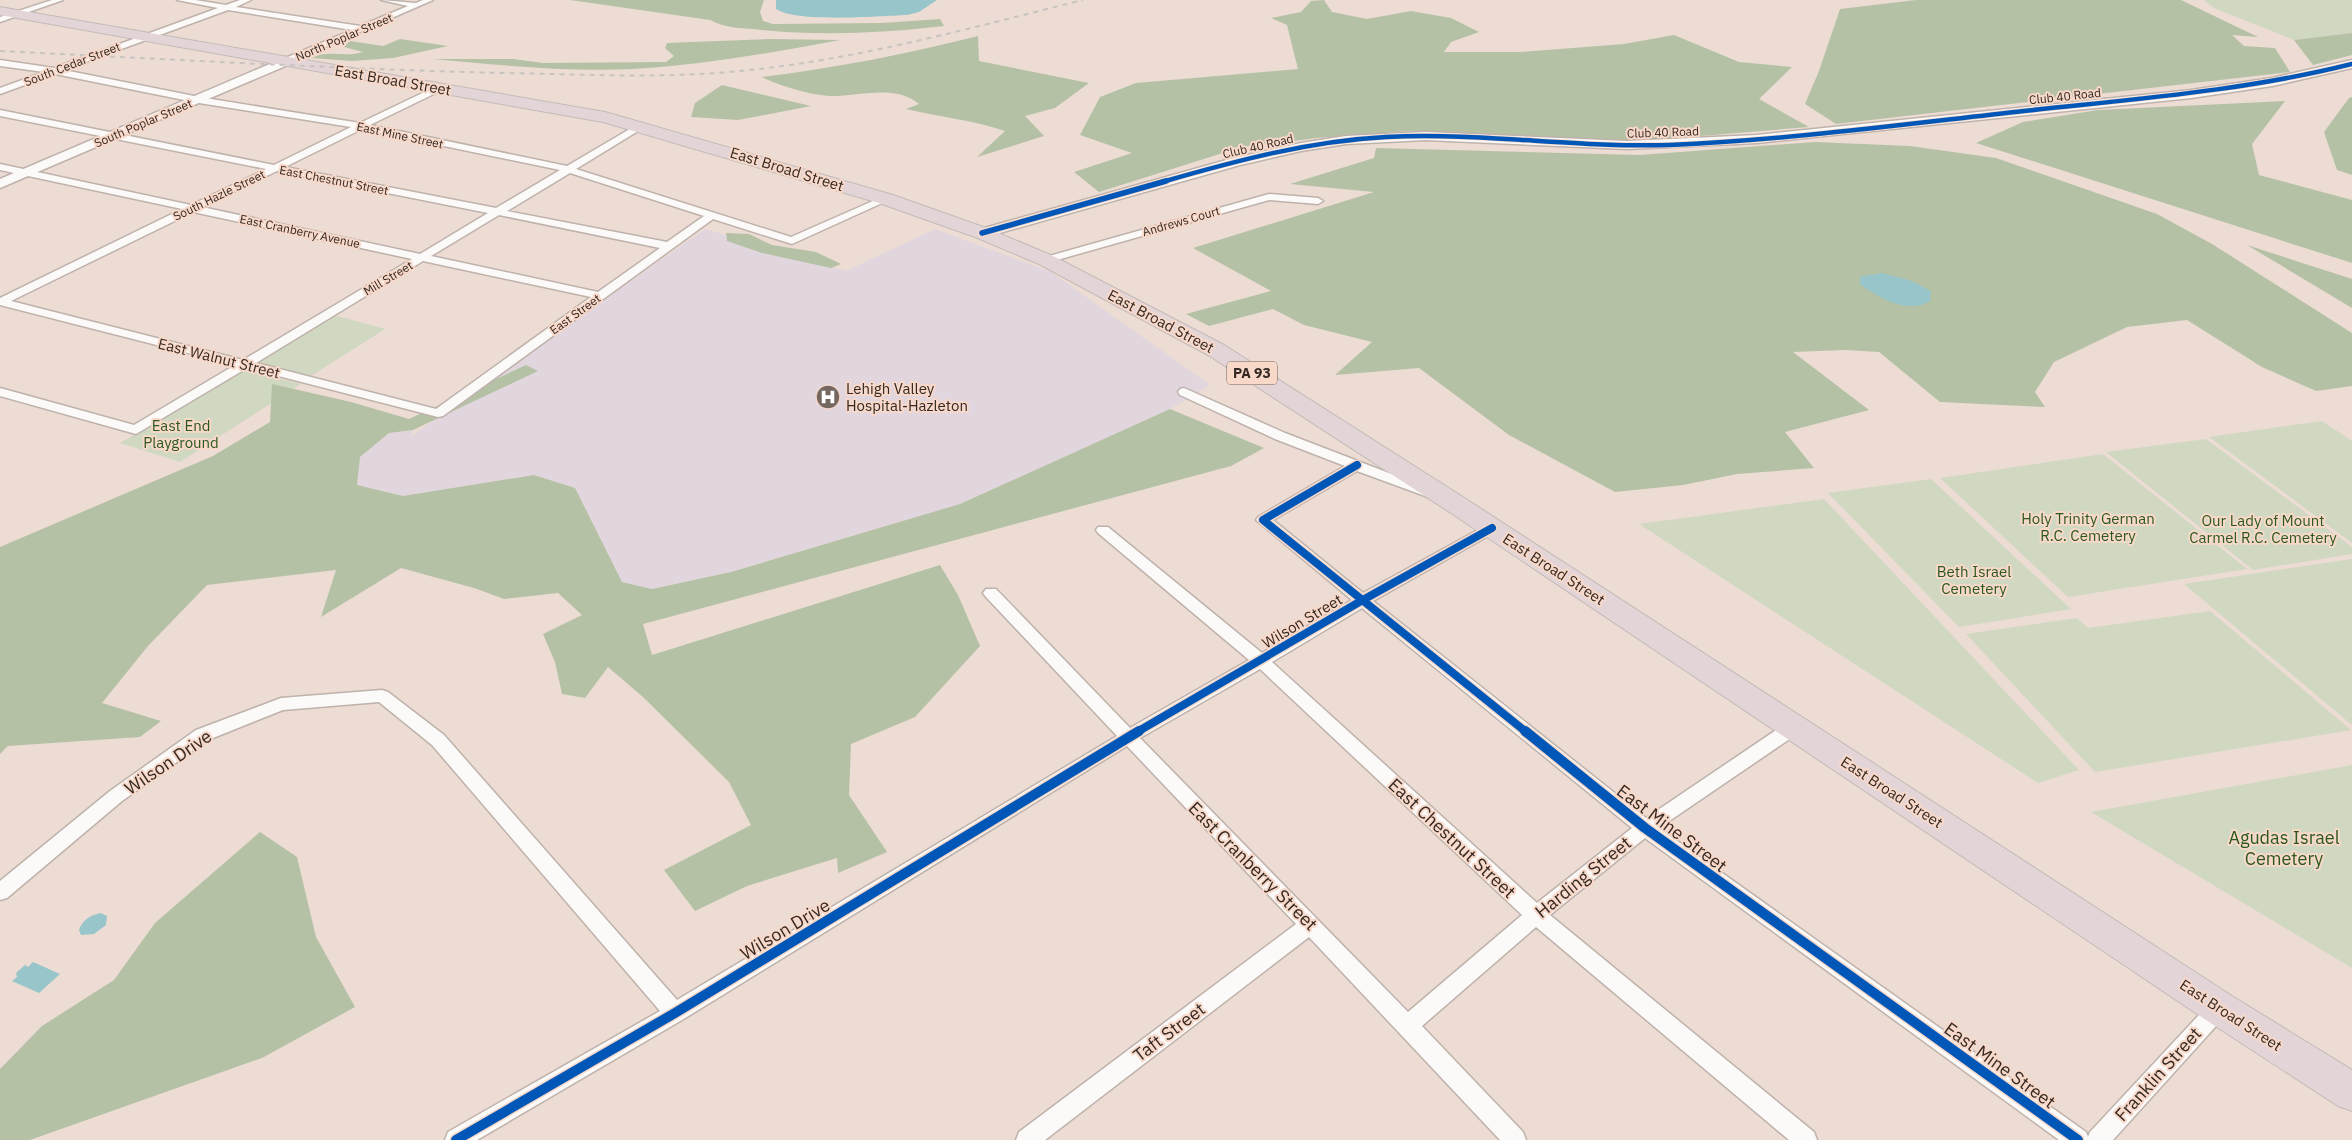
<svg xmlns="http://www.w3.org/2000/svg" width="2352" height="1140" font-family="'IBM Plex Sans',sans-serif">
	<rect width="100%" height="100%" fill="#ecdcd4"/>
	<!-- medical -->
	<path fill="#e2d6de" d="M705,229L846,271L935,229L1051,272L1210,385L1170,409L960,504L731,572L652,589L622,582L574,488L534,475L403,496L357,485L360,457L389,433L413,430L410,437Z"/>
	<!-- green -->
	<g fill="#d0d8c2">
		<path d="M2204,0H2352V33L2294,40L2214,8Z"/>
		<path d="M334,315L385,329L311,376L256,362Z"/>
		<path d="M244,370L301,384L180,462L120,443Z"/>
		<path d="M2322,421L2352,441V543L2209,437Z"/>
		<path d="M2206,439L2352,547V554L2253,570L2106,452Z"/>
		<path d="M2103,454L2247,569L2068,597L1940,478Z"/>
		<path d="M1931,479L2071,609L1959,627L1828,493Z"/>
		<path d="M1824,499L2079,770L2038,783L1639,524Z"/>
		<path d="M2352,559V725L2184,584Z"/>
		<path d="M2210,611L2351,730L2095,772L1966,634L2077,618L2088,628Z"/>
		<path d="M2352,765V968L2091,812Z"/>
	</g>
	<!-- forest -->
	<g fill="#b5c1a5">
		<path d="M570,0H764L760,12L763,21L773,24L882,23L940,19L944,26C883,33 823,36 762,30C744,28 727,29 710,20Z"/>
		<path d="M1324,0L1332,12L1367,19L1411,11L1451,18L1479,32L1451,42L1444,52H1521L1624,44L1674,35L1739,62L1792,67L1759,99L1809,127L1615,143L1411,131L1317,138L1242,147L1099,192L1074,172L1132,153L1080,135L1100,97L1136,83L1298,69L1287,25L1271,18L1301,12L1311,1Z"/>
		<path d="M1916,0H2181L2258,37L2232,35L2244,46L2275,48L2290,72L1836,124L1805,104L1819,71L1840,9Z"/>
		<path d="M2352,33V55L2313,65L2294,40Z"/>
		<path d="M978,36L979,61L1089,83L1055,108L1025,116L1044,136L977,157L1005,131C973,120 939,117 906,109L919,104C897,85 862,95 836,96C816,97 779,86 762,77C835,68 907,54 978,36Z"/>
		<path d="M400,39L448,46L393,58L352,61L312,58C327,49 346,58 363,52L344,47L350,41L383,46Z"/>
		<path d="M769,39L840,40C771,53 703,65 633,69C566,72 498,65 432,59H513L543,63L666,62L674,56L665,48L667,43Z"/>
		<path d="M722,85L811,106L738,120L691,117L695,103Z"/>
		<path d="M2352,97V175L2337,170L2324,132L2349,98Z"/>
		<path d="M2285,101L2252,144L2259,175L2352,200V263L1976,143L2023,122L2098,110Z"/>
		<path d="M1815,142L1910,146L1996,158L2157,214L2212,244L2352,333V386L2316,391L2262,367L2187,320L2127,327L2054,362L2035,392L2045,407L1940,402L1879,352L1845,350L1793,352L1869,410L1785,432L1814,468L1737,474L1683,485L1615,492L1509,435L1419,368L1335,375L1372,342L1304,325L1273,309L1209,326L1186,314L1271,291L1193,248L1374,192L1290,184L1374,158L1376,148L1640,155Z"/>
		<path d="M726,233L749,234L772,245L816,252L841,264L831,268L762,253L727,241Z"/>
		<path d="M2247,245L2352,279V308Z"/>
		<path d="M526,365L538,371L413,430L389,433L360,457L357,485L403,496L534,475L575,488L622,582L652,589L731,572L960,504L1170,409L1264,448L1231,466L643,624L652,655L940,565L958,595L980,646L915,717L851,744L849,795L887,852L838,873L837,858L747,886L695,911L664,870L751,825L729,782L643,697L608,667L585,698L562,694L555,662L543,634L582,615L558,593L504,599L474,588L401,568L321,617L336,570L207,585L148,646L102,703L161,721L140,737L8,746L0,754V547L213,456L270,422L272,384L351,402L409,419Z"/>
		<path d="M260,832L297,857L316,937L355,1007L262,1058L30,1140H0V1069L42,1026L114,980L155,923Z"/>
	</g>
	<!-- water -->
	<g fill="#98c5c9">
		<path d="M776,0H937L919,12L907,15C879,16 796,23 776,9Z"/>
		<path d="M1882,273L1912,281L1931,291L1930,301C1908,315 1879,298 1860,284V277L1863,276Z"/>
		<path d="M101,913L107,916L106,925L94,934L81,935L79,930C82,920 91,915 101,913Z"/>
		<path d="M33,962L60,974L39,993L12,981L17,977L16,973L25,965L28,967Z"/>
	</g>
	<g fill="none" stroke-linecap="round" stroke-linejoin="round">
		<!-- street casing -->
		<g stroke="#beb2ab" stroke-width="3">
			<g id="street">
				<path d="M52,0H63L0,22V17Z"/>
				<path d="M177,0H195L226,5L240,0H251L236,7L360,26L408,6L381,0L416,3L423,0H433L286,64L283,63V59L352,30L228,10L64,70L199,97L360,123L439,85L443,88L442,90L370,125L567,166L640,123L645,126L643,128L576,169L791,237L882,197H890L891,199L792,244L713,219L443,416L438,417L247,368L136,434L0,396V388L134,425L235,365L0,305V298L182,209L0,170V164L191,205L266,169L0,116V110L274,165L351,127L199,103L55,74L0,94V88L44,72L0,66V60L54,68L218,8ZM362,129L560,170L496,208L285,167ZM277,171L488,213L420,254L202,207ZM570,173L704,216L667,242L507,211ZM193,212L412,259L243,360L11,301ZM499,215L660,248L598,292L431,256ZM423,261L591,297L436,409L256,363Z"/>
				<path d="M1269,194L1318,198L1323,201L1318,204L1269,200L1050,262H1042L1041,260L1042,258Z"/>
				<path d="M1184,388L1285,433L1433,490L1435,493L1428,497L1357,471L1273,520L1363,593L1487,525H1497L1499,528L1497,531L1373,601L1646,818L1788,722L1794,721L1800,722L1803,727L1800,732L1659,828L2086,1132L2088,1137L2090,1132L2212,1001L2219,998L2226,1001L2229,1008L2226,1015L2113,1140H2059L1645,838L1550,915L1814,1132L1817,1140H1789L1536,927L1422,1026L1523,1132L1526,1140H1500L1309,937L1045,1140H1016L1019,1132L1296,924L1127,746L682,1020L477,1140H445L448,1132L660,1011L432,745L379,702L283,710L208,740L122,801L7,898L0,900V881L110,791L196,730L281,698L382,690L388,692L444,735L677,1000L1117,736L986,597L983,593L986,589H996L1130,728L1249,660L1098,533L1096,530L1098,527H1108L1262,653L1352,600L1256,520L1258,517L1345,466L1275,439L1180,395L1178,392L1180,389ZM1362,608L1632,828L1537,903L1272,662ZM1260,669L1522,915L1408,1012L1140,738Z"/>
			</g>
		</g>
		<!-- secondary casing -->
		<g stroke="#beb2ab" stroke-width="3">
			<g id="secondary">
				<path d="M286,57L292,61L290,64L0,188V179Z"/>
				<path d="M2352,60V68L2272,86L2191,98L1757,143L1627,149L1426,140L1346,144L1301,151L1240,165L982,238L974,233L977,230L1230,159L1301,143L1346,136L1426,132L1627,141L1757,135L2191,90L2272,78Z"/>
			</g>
		</g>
		<!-- highway casing -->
		<g stroke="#c3bbb7" stroke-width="2">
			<path id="highway" d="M0,7L605,112L893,195L989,229L1053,256L1224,345L1466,499L2232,996L2352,1070V1111L2338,1106L2206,1020L1448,511L1208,355L1039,264L975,237L879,203L603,122L0,15Z"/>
		</g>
		<!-- street -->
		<use href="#street" fill="#fcfaf9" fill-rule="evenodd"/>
		<!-- secondary -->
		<use href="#secondary" fill="#fcfaf9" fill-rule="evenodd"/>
		<!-- highway -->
		<use href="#highway" fill="#e3d5d7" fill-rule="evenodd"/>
		<!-- rail -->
		<path stroke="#c7c3c0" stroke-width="2" stroke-dasharray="5 5" stroke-linecap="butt" d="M0,51C168,59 336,69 504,73C583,74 661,79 740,71C856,60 970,28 1083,0"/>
		<!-- cycleway-far3 casing -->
		<g stroke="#f7d8c9" stroke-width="6">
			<path id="cycleway-far3" d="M1162,182C1235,161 1309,141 1386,137C1481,132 1575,148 1669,145C1788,140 1906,124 2024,111C2134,99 2244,91 2352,64"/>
		</g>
		<!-- cycleway-far2 casing -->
		<g stroke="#f7d8c9" stroke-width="8">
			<path id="cycleway-far2" d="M982,233L1166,181"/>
		</g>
		<!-- cycleway-far1 casing -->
		<g stroke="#f7d8c9" stroke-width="11">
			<g id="cycleway-far1">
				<path d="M1357,465L1263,520L1526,732"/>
				<path d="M1137,732L1361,601L1492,528"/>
			</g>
		</g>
		<!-- cycleway casing -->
		<g stroke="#f7d8c9" stroke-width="13">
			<g id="cycleway">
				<path d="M1525,731L1645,828L2078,1140"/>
				<path d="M456,1140L675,1013L1139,731"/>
			</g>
		</g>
		<!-- cycleway-far3 -->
		<use href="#cycleway-far3" stroke="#0057b8" stroke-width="4.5"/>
		<!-- cycleway-far2 -->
		<use href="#cycleway-far2" stroke="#0057b8" stroke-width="5.5"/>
		<!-- cycleway-far1 -->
		<use href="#cycleway-far1" stroke="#0057b8" stroke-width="8"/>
		<!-- cycleway -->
		<use href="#cycleway" stroke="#0057b8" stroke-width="10"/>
	</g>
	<!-- icons -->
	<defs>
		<g id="hospital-disc" transform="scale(1.25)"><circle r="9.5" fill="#746760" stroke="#f7d8c9"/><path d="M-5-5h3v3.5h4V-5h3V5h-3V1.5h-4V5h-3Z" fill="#fff"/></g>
	</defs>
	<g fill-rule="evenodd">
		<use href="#hospital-disc" x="828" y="397"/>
	</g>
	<g text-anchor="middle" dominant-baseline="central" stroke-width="4" stroke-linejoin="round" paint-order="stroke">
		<!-- far-street labels -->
		<g font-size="12" fill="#332822" stroke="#f7d8c9">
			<text transform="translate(344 37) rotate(-23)">North Poplar Street</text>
			<text transform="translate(72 64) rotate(-21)">South Cedar Street</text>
			<text transform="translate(2065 96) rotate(-6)">Club 40 Road</text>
			<text transform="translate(143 123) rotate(-23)">South Poplar Street</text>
			<text transform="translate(1663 132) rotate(-2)">Club 40 Road</text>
			<text transform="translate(400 135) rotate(12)">East Mine Street</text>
			<text transform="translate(1258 146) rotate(-13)">Club 40 Road</text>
			<text transform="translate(334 180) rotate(11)">East Chestnut Street</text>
			<text transform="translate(219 195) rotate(-26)">South Hazle Street</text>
			<text transform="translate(1181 221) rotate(-16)">Andrews Court</text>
			<text transform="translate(300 231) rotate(12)">East Cranberry Avenue</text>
			<text transform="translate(388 278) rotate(-31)">Mill Street</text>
			<text transform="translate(575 314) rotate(-36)">East Street</text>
		</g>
		<!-- shield labels -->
		<rect fill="#f7d8c9" stroke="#6e5d54" stroke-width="1" x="1227" y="361.5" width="50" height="23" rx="4"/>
		<g font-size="14" font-weight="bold" fill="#332822">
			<text x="1252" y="373">PA 93</text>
		</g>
		<!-- street labels -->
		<g font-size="15" fill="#332822" stroke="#f7d8c9">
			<text transform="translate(393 80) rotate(10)">East Broad Street</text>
			<text transform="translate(787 169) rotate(17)">East Broad Street</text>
			<text transform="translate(1161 321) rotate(28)">East Broad Street</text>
			<text transform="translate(219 358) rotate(14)">East Walnut Street</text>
			<text transform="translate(1554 569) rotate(33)">East Broad Street</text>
			<text transform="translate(1302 621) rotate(-31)">Wilson Street</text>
			<text transform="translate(1892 792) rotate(33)">East Broad Street</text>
			<text transform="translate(2231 1015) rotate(33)">East Broad Street</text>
		</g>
		<!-- poi labels -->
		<g font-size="15" fill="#332822" stroke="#f7d8c9" text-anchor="start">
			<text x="846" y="388">Lehigh Valley<tspan x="846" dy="17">Hospital-Hazleton</tspan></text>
		</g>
		<!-- park labels -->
		<g font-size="15" fill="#2a581d" stroke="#f7d8c9">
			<text x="181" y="425">East End<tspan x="181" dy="17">Playground</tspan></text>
			<text x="2088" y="518">Holy Trinity German<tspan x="2088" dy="17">R.C. Cemetery</tspan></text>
			<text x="2263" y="520">Our Lady of Mount<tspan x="2263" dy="17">Carmel R.C. Cemetery</tspan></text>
			<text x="1974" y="571">Beth Israel<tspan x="1974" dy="17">Cemetery</tspan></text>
		</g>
		<!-- near-street labels -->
		<g font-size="18" fill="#332822" stroke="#f7d8c9">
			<text transform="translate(168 762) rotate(-34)">Wilson Drive</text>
			<text transform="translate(1672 828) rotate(37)">East Mine Street</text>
			<text transform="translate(1452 838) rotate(43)">East Chestnut Street</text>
			<text transform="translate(1253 866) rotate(45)">East Cranberry Street</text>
			<text transform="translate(1583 877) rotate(-39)">Harding Street</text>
			<text transform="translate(785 929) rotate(-31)">Wilson Drive</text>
			<text transform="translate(1169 1032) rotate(-37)">Taft Street</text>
			<text transform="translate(2000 1065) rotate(36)">East Mine Street</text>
			<text transform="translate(2158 1074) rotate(-48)">Franklin Street</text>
		</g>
		<!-- near-park labels -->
		<g font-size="18" fill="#2a581d" stroke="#f7d8c9">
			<text x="2284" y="837">Agudas Israel<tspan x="2284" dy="21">Cemetery</tspan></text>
		</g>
	</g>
</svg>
